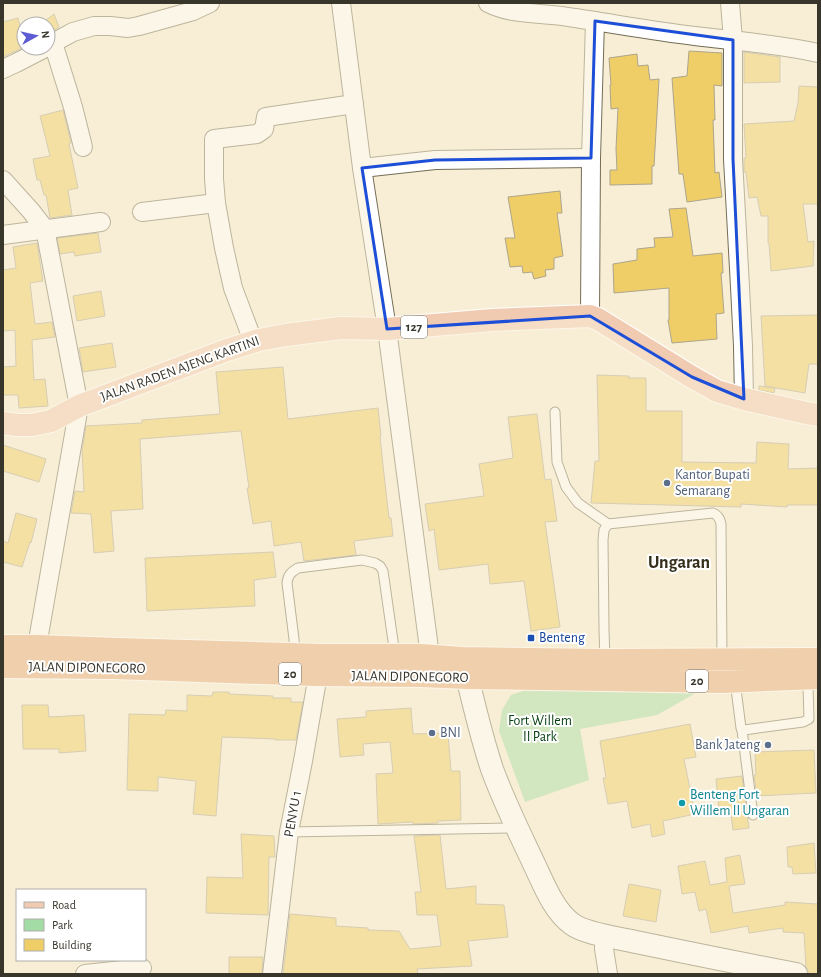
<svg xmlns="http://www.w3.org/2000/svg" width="821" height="977" font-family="'Alegreya Sans',sans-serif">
	<rect width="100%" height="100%" fill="#f7eed5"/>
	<!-- green -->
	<path fill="#a4dca5" d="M703,689L657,715L580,729L589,780L525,802L499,731L502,710L511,695L526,690Z"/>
	<!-- building -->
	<g fill="#efce67" stroke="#ada58c">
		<path d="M54,14L59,27L48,34V24H41Z"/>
		<path d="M18,18L21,30H24V47L3,57V22Z"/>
		<path d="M689,51L722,53V86L714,85L715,120H713L715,173L719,172L722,197L687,202L683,174H679L672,78L687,76Z"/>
		<path d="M744,52L780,57V82L744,83Z"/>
		<path d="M637,54L638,66L648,65L650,80L659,79L654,166H652V184L610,185V170H617L616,149L618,108L611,109L610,85H611L609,58Z"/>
		<path d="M799,86L818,87V204H803L808,242L814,241L813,266L771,271L769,243H768V216H761L757,197L749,198L746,172H744V158H746L744,124L794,121L798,103Z"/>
		<path d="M63,110L71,143L69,144L78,188L68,190L72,215L50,218L46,195H44L40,180H37L33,159L50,156L40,116Z"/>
		<path d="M560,191L562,213H557L563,256L554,258V269L545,270L546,276L534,279L532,272L523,273L522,266L510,267L505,238H515L508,197Z"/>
		<path d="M686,208L693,256L722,253L723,273H721L724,313L716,314L717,339L672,343L668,320H669V288L614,293L613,264L637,260V249L655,247L654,238L673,237L669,209Z"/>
		<path d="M98,233L101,252L75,256L74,252L60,254L57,238Z"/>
		<path d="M37,243L43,281L30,283L35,324L52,322L55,337L32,340L34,380L45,379L48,406L19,408L18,395H3V367L16,366L15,330L3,331V270L16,268L13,247Z"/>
		<path d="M101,291L105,316L77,321L73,296Z"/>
		<path d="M818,315V364H809L805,393L765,386L761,316Z"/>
		<path d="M112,343L116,367L83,372L79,348Z"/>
		<path d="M283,367L288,419L378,408L381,436H380L383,465L389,518H391L393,536L354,541L356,555L304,561L301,542L274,546L271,521L253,524L247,488H249L241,431L140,439L143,509L111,511L114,551L94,553L91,514L71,513L75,491L84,492L82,451L86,426L142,423V420L220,414L216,372Z"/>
		<path d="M597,375L629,376V378H646V411H682V462L756,463L757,442L789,444L788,469L818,468V505H787V507L741,504V507L591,503L595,461H599Z"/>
		<path d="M759,386L775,388L774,393L759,390Z"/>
		<path d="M537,414L545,480L551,479L557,521L545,522L560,627L531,631L524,581L490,584L488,564L439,570L434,529L429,531L425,504L484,496L479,464L513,458L508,417Z"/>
		<path d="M3,445L46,459L39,482L3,471Z"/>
		<path d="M16,513L37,519L31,543L30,542L22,567L3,562V541L8,543Z"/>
		<path d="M273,552L276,577L254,580L255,606L147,611L145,558Z"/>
		<path d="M213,692H229V694L273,696V698H291V702H303L296,740H275V739L222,737L216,816L193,814L196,781L158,777V791L127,790L129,714L165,715L166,710L187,711V695L212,696Z"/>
		<path d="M22,705H48L49,717L84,715L86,751L59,753V749H23Z"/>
		<path d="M411,708L413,734L448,733L451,771H460L461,820L438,821V823L413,824V822L378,824L376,774L393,773L390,742L363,744L364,755L340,757L337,719L366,717V711Z"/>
		<path d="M690,724L696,757L684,759L695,814L663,821L665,834L652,837L650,824L632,828L627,801L608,804L603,778H606L600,741Z"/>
		<path d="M814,750L816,793L757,796L754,775H756L755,752Z"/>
		<path d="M742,776L749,828L733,830L730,808L719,809L716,779Z"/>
		<path d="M241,834L274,836L275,857H269L268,915L206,913L207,877L243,878Z"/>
		<path d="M440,835L446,889L476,886V904L504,905L508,937L468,941L472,966L417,969L418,974H283L290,914L336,918V926L368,928V930L399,931L410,949L441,946L437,915H417L415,892H421L414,836Z"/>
		<path d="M814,843L816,873L793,874L792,867H788L787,847Z"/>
		<path d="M740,855L745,884L729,886L733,913L785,905V902L818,904V974H808V970L806,967L804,933L783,932V928L749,933L748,926L711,933L706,909L699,911L695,892L682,894L678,866L705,861L710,885L727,882L725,858Z"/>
		<path d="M629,884L661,890L656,922L623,916Z"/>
		<path d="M229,957H263L262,974H229Z"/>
	</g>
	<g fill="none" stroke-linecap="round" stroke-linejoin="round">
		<!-- lane casing -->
		<g stroke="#746d56" stroke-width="11">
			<g id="lane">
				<path d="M555,412L557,462L566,487L578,503L608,524L713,513C718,515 720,519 721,524L722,660"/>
				<path d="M295,654L294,639L287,583C288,575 291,572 298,568L362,560L375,563L380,566L383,571L395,655"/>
				<path d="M605,661L604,629L603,540L604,530L608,524"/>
				<path d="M735,681L741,728L742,730H744L803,722L809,719L808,687L809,678"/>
				<path d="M742,730L753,815"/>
				<path d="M289,832L516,828"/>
			</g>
		</g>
		<!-- street casing -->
		<g stroke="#746d56" stroke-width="20">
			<g id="street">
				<path d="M341,3L362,168L387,329L430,656L429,668"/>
				<path d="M488,3C514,16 541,12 568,17C610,23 652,31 695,36C736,41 778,44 818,53"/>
				<path d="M730,3L733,40V159L740,287L743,346L744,399"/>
				<path d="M53,43L73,107L83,147"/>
				<path d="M48,46L62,38L73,32L94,26H110L128,28L139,26L193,11L210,3"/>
				<path d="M3,69L16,63L45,48"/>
				<path d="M362,168L435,160L591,158"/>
				<path d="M3,180L31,211L45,229L79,406L37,646V658"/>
				<path d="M142,212L216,203"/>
				<path d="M3,235L101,222"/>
				<path d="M590,316L591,158L595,21"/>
				<path d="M253,341L233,288L224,248L216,203L214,179V139L257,134L264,129L266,117L354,104"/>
				<path d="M604,935V949L608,974"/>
				<path d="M85,974L142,968"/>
				<path d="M272,974L289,832L303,761L320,663"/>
			</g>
		</g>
		<!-- secondary casing -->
		<g stroke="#746d56" stroke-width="24">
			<path id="secondary" d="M463,660C472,696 480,733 492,769C504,802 520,834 535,866C544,885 554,911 572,924C585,934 619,938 636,942C689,953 743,964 796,974"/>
		</g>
		<!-- primary casing -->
		<g stroke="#fff" stroke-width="24">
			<path id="primary" d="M3,423L17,425H32L51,421L79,406L227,350L259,340L286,335L341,328L387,329L492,320L590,316L598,319L692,377L717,391L744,399L806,413L818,415"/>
		</g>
		<!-- highway casing -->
		<g stroke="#fff" stroke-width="24">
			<g id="highway">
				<path d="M3,646H37L118,649L322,655H420L462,658L605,660L818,659"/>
				<path d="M3,667L114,668L318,675L421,676L468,678L604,680L723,682L818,678"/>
			</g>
		</g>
		<!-- lane -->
		<use href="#lane" stroke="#fff" stroke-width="9"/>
		<!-- street -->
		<use href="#street" stroke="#fff" stroke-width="18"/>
		<!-- secondary -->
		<use href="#secondary" stroke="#fff" stroke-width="22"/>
		<!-- primary -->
		<use href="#primary" stroke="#f1cbb1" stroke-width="22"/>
		<!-- highway -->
		<use href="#highway" stroke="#e7a87d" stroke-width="22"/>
	</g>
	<!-- marked area -->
	<path d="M0 0H821V977H0ZM595,21L733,40V159L744,399L692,377L590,316L387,329L362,168L435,160L591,158Z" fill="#f7eed5" fill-opacity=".55" fill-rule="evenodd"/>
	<path fill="none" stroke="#1d4ed8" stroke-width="3" stroke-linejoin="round" d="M595,21L733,40V159L744,399L692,377L590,316L387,329L362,168L435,160L591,158Z"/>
	<!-- markers -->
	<g fill="#5c6f8a" stroke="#fff" stroke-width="1.5">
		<circle cx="667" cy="483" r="4"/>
		<circle cx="432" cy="733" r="4"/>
		<circle cx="768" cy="745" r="4"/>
	</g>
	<rect fill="#1a4fb4" stroke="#fff" stroke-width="1.5" x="527" y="634" width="8" height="8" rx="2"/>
	<circle fill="#0f9aa8" stroke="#fff" stroke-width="1.5" cx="682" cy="803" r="4"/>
	<g text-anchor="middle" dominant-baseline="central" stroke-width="4" stroke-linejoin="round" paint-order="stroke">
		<!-- shield labels -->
		<g fill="#fff" stroke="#74726b" stroke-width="1">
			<rect x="401" y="316" width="26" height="22" rx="3"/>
			<rect x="279" y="663" width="22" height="22" rx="3"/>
			<rect x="686" y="670" width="22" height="22" rx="3"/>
		</g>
		<g font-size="13" font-weight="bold" fill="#38352b">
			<text x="414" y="327">127</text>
			<text x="290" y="674">20</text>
			<text x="697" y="681">20</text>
		</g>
		<!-- street labels -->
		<g font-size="14" fill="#38352b" stroke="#fff">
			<text transform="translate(180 369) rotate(-20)">JALAN RADEN AJENG KARTINI</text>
			<text transform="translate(87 668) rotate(1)">JALAN DIPONEGORO</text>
			<text transform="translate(410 677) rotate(1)">JALAN DIPONEGORO</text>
			<text transform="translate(293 814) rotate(-80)">PENYU 1</text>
		</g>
		<!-- service labels -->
		<g font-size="14" fill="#4e5e75" stroke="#fff" text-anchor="start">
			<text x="675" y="475">Kantor Bupati<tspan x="675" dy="16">Semarang</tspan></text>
			<text x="440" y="733">BNI</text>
			<text x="760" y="745" text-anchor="end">Bank Jateng</text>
		</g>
		<!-- transit labels -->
		<g font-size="14" fill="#164399" stroke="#fff" text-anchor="start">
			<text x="539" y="638">Benteng</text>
		</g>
		<!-- park labels -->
		<g font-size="14" fill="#094112" stroke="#fff">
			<text x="540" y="721">Fort Willem<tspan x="540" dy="16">II Park</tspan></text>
		</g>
		<!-- culture labels -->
		<g font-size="14" fill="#0d838f" stroke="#fff" text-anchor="start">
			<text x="690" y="795">Benteng Fort<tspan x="690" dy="16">Willem II Ungaran</tspan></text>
		</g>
		<!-- district labels -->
		<g font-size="18" font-weight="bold" fill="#352e1a" stroke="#fff">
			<text x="679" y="563">Ungaran</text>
		</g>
	</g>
	<!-- border -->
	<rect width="821" height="977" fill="none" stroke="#38352b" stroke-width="8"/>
	<!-- legend -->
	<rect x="16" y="889" width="130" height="72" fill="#ffffff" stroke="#afaeaa"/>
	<rect x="24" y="902" width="20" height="6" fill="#f1cbb1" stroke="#afaeaa"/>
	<text x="52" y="909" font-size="12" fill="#38352b">Road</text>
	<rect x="24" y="919" width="20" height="12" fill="#a4dca5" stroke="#afaeaa"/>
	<text x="52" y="929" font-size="12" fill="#38352b">Park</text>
	<rect x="24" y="939" width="20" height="12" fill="#efce67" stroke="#afaeaa"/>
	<text x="52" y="949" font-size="12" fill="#38352b">Building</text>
	<!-- north arrow -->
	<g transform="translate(36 36) rotate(82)"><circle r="19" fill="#ffffff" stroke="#afaeaa"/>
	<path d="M0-3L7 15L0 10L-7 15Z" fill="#5e5cd4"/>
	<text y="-6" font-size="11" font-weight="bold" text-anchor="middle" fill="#38352b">N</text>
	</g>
</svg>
